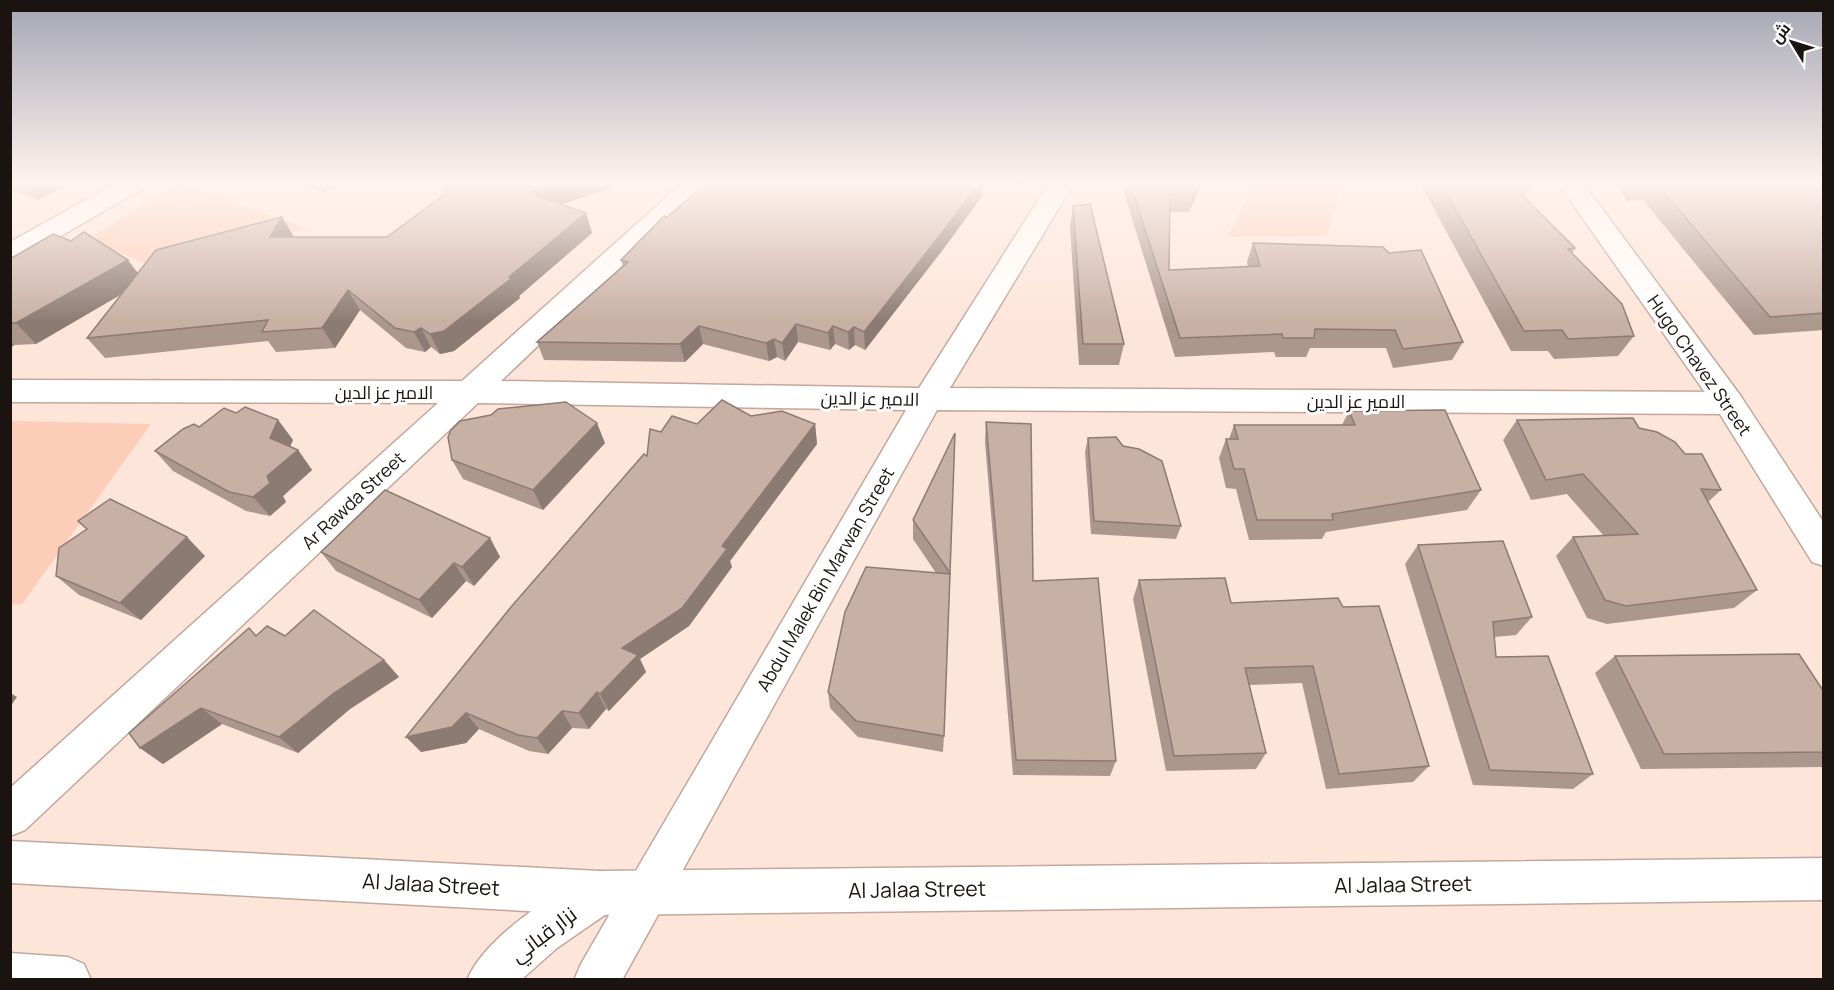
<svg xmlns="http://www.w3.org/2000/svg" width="1834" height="990" font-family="Manrope,Cairo,sans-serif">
	<rect width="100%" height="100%" fill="#fee5d9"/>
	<!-- green -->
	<g fill="#fdceb7">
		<path d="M179,183L307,229L160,270L89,239Z"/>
		<path d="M1254,183L1342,184L1327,236L1228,237Z"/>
		<path d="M10,421L151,424L22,604L11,605Z"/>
	</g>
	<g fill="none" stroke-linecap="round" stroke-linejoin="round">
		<!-- minor casing -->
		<g stroke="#c0a89c" stroke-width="3">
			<g id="minor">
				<path d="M116,183H147L144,188L19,260L10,262V242Z"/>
				<path d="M682,183H709L501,381L919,388L1049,183H1074L950,388L1729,392L1740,395L1744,403L1740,411L1729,414L937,410L622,980H574L581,964L612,910L557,948L521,980H467C485,937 558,889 600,871L615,878L622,893L620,898L906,410L478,403L25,830L10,836V788L438,403L10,402V380L462,381Z"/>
			</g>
		</g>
		<!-- major casing -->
		<g stroke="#c0a89c" stroke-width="3">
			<g id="major">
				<path d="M1558,183H1583L1740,395L1824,523V566L1812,562L1718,411Z"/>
				<path d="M10,841L600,871L1824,858V900L600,915L10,883Z"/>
				<path d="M10,953L68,957L84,964L91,980H10Z"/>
			</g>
		</g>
		<!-- minor -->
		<use href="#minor" fill="#fff" fill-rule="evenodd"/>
		<!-- major -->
		<use href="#major" fill="#fff" fill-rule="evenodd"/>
	</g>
	<!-- wall -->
	<g fill="#ac978d">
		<path d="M10,183H71L38,200L10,190Z"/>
		<path d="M300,183H339L324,193Z"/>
		<path d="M440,183H617L611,188L561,204L586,213L592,233L519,296L520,298L454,351L440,354L431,347L425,352L406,348L360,310L335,348L276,352L268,341L105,358L87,338L122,294L36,344L14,345L10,348V259L138,273L282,217L294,237H387L444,194Z"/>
		<path d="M707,183H986L983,187V195L941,252L865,350L855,345L849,350L835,344L830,350L798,342L785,361L777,357L769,361L703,344L685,362L544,360L537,342L623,266L621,260L667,217Z"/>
		<path d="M1121,183H1202L1189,212H1170L1169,270L1248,267L1247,262L1253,243L1463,342L1452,360L1393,368L1386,348H1310L1306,357H1276L1274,352L1175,357Z"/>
		<path d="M1420,183H1528L1530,186L1524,197L1575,248L1572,253L1634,336L1618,356L1554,359L1548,351H1511Z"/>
		<path d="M1617,183H1824V330L1754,335L1643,200L1626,201Z"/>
		<path d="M1073,206L1124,344L1119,365H1079L1070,227Z"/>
		<path d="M1349,411L1481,490L1467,510L1326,532L1322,539L1249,540L1236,489L1226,488L1219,458L1226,439H1229L1234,425H1342Z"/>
		<path d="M236,413L278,420L293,440L290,447L298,450L312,470L283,496L286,502L270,516L246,511L173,471L155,451Z"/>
		<path d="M751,416L815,424L817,444L730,561L732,567L689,626L640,659L646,672L609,711L606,709L589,729L572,728L548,754L529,751L479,729L466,743L421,752L647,456L661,432L697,424Z"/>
		<path d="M1517,420L1639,428L1721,490L1708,502L1757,590L1734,608L1607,624L1587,618L1556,556L1573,537L1604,536L1567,494L1531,500L1503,440Z"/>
		<path d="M986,422L1033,581L1116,761L1110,776L1013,775L985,442Z"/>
		<path d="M955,433L944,736L943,752L858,737L830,708L828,692L936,573L913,539V520Z"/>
		<path d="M1088,438L1181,526L1176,539L1091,534L1085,452Z"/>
		<path d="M605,443L543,510L463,479L452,460Z"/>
		<path d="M490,538L500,557L474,586L466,581L432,618L336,571L321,552Z"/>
		<path d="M1418,545L1532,617L1516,635L1494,637L1496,657L1593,774L1573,789L1473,785L1405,564Z"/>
		<path d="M205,556L141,620L79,595L56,576Z"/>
		<path d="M1139,580L1231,603L1343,607L1429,766L1413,782L1326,789L1302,683L1249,685L1266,753L1256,769L1166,771L1133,599Z"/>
		<path d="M257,636H285L384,660L399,677L350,709L298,753L222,724L163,764L140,748Z"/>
		<path d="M1615,656L1824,692V767L1641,769L1595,673Z"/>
	</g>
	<!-- shaded-wall -->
	<g fill="#8c7b73">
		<path d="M36,183H71L38,200L28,187Z"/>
		<path d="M318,183H339L324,193Z"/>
		<path d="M559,183H617L611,188L536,213L529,193Z"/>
		<path d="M979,183H986L983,187V195L941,252L865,350L864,332Z"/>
		<path d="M1198,183H1202L1189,212L1194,193Z"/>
		<path d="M586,213L592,233L519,296L520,298L454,351L440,354L430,334L509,277Z"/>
		<path d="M282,217L294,237H270Z"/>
		<path d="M128,260L144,281L36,344L16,323Z"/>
		<path d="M348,290L360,310L335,348L322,328Z"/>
		<path d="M796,324L798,342L785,361L782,343Z"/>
		<path d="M699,326L703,344L685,362L680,344Z"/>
		<path d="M833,326L835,344L830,350L828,333Z"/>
		<path d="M854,327L855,345L849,350L848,332Z"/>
		<path d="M421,328L431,347L425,352L414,332Z"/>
		<path d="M774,339L777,357L769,361L766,343Z"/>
		<path d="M10,341L14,345L10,348Z"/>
		<path d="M278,420L293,440L285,457L270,438Z"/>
		<path d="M597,423L605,443L543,510L533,490Z"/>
		<path d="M815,424L817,444L730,561L732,567L689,626L640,659L646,672L609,711L600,694L622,648L722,546Z"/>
		<path d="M298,450L312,470L283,496L286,502L270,516L253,497L267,476Z"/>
		<path d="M187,537L205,556L141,620L120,603Z"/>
		<path d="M490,538L500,557L474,586L462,567Z"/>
		<path d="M454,563L466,581L432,618L419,600Z"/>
		<path d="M384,660L399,677L350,709L298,753L279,737L334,693Z"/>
		<path d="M597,692L606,709L589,729L579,713Z"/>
		<path d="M10,693L17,697L10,707Z"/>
		<path d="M201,708L222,724L163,764L140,748Z"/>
		<path d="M562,711L572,728L548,754L537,738Z"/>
		<path d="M466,713L479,729L466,743L421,752L406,737Z"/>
	</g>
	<!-- building -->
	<g fill="#c8b0a4" stroke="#8c7b73" stroke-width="1.5">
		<path d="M16,183H36L28,187Z"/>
		<path d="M441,183H559L529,193L586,213L509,277L512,278L444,331L430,334L421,328L414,332L395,328L348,290L322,328L262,332L268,320L87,338L156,250L282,217L270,237H387L453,188Z"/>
		<path d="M707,183H979L941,234L864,332L854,327L848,332L833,326L828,333L796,324L782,343L774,339L766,343L699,326L680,344L537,342L628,262L621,260L664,216L667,217Z"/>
		<path d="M1130,183H1198L1194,193L1170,194L1169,270L1260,266L1253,243L1383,247L1389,253L1421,250L1463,342L1403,349L1395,330L1315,329L1314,338H1283L1282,334L1180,338Z"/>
		<path d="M1441,183H1528L1530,186H1513L1575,248L1568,249L1622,304L1634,336L1568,339L1562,330L1524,331Z"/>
		<path d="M1656,183H1824V313L1770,317Z"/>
		<path d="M1090,204L1124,344H1083L1073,206Z"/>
		<path d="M84,232L128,260L16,323H10V259L53,234L71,241Z"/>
		<path d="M722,400L751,416L782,411L815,424L722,546L727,549L682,608L622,648L638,655L600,694L597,692L579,713L562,711L537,738L518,735L466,713L452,727L406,737L511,607L644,454L647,456L650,429L661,432L672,416L697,424Z"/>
		<path d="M566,402L597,423L533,490L452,460L448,437L451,430L460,421L491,415L498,409Z"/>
		<path d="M245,407L278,420L270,438L298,450L267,476L270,483L253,497L229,492L155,451L183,429L194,424L199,427L224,408L236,413Z"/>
		<path d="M1445,410L1481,490L1332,514L1333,520H1257L1244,469H1234L1226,439H1238L1234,425H1355L1349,411Z"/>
		<path d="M1633,418L1639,428L1657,432L1675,442L1685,454H1702L1721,490L1701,489L1757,590L1626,606L1605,600L1573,537L1638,534L1583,474L1546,480L1517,420Z"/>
		<path d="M986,422L1031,424L1033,581L1098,578L1116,761L1016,760Z"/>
		<path d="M955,433L950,573L913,520Z"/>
		<path d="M1116,437L1123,446L1139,449L1162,461L1181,526L1094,521L1088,438Z"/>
		<path d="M385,490L490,538L462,567L454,563L419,600L321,552Z"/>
		<path d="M110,499L187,537L120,603L56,576L59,548L87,529L78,521Z"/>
		<path d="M1503,541L1532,617L1493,622L1496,657L1548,656L1593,774L1490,770L1418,545Z"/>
		<path d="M866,567L950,574L944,736L856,721L828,692L845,612Z"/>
		<path d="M1225,578L1231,603L1338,598L1343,607L1379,606L1429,766L1339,774L1313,666L1245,668L1266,753L1174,756L1139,580Z"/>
		<path d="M314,610L384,660L334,693L279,737L201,708L140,748L129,733L249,628L256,636L267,626L285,636Z"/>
		<path d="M1799,654L1824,692V752L1664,754L1615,656Z"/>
	</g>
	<!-- sky -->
	<linearGradient id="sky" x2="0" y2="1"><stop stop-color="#a4a6b4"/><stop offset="0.57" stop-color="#fff3ee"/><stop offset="1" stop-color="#fff3ee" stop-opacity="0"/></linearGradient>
	<rect width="1834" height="322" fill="url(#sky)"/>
	<g text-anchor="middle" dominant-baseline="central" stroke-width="6" stroke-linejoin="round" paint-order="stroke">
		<!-- street labels -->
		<g font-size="18" fill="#1b130f" stroke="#fff">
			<text transform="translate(1700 365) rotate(55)">Hugo Chavez Street</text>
			<text x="384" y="392">الامير عز الدين</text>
			<text transform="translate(870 398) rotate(1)">الامير عز الدين</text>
			<text x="1356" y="401">الامير عز الدين</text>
			<text transform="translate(353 500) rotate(-43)">Ar Rawda Street</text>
			<text transform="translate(825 579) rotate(-60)">Abdul Malek Bin Marwan Street</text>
		</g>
		<!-- near-street labels -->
		<g font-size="21" fill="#1b130f" stroke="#fff">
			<text transform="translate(431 884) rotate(3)">Al Jalaa Street</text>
			<text transform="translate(1403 884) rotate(-1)">Al Jalaa Street</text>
			<text transform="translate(917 889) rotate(-1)">Al Jalaa Street</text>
			<text transform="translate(543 934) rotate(-37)">نزار قباني</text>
		</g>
	</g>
	<!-- border -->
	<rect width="1834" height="990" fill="none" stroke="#1b130f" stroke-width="24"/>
	<!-- north arrow -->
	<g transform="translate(1792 42) rotate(308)" stroke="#ffffff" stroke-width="4.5" paint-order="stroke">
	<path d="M0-4.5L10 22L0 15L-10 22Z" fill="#1b130f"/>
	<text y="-9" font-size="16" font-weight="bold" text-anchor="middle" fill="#1b130f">ش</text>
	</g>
</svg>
